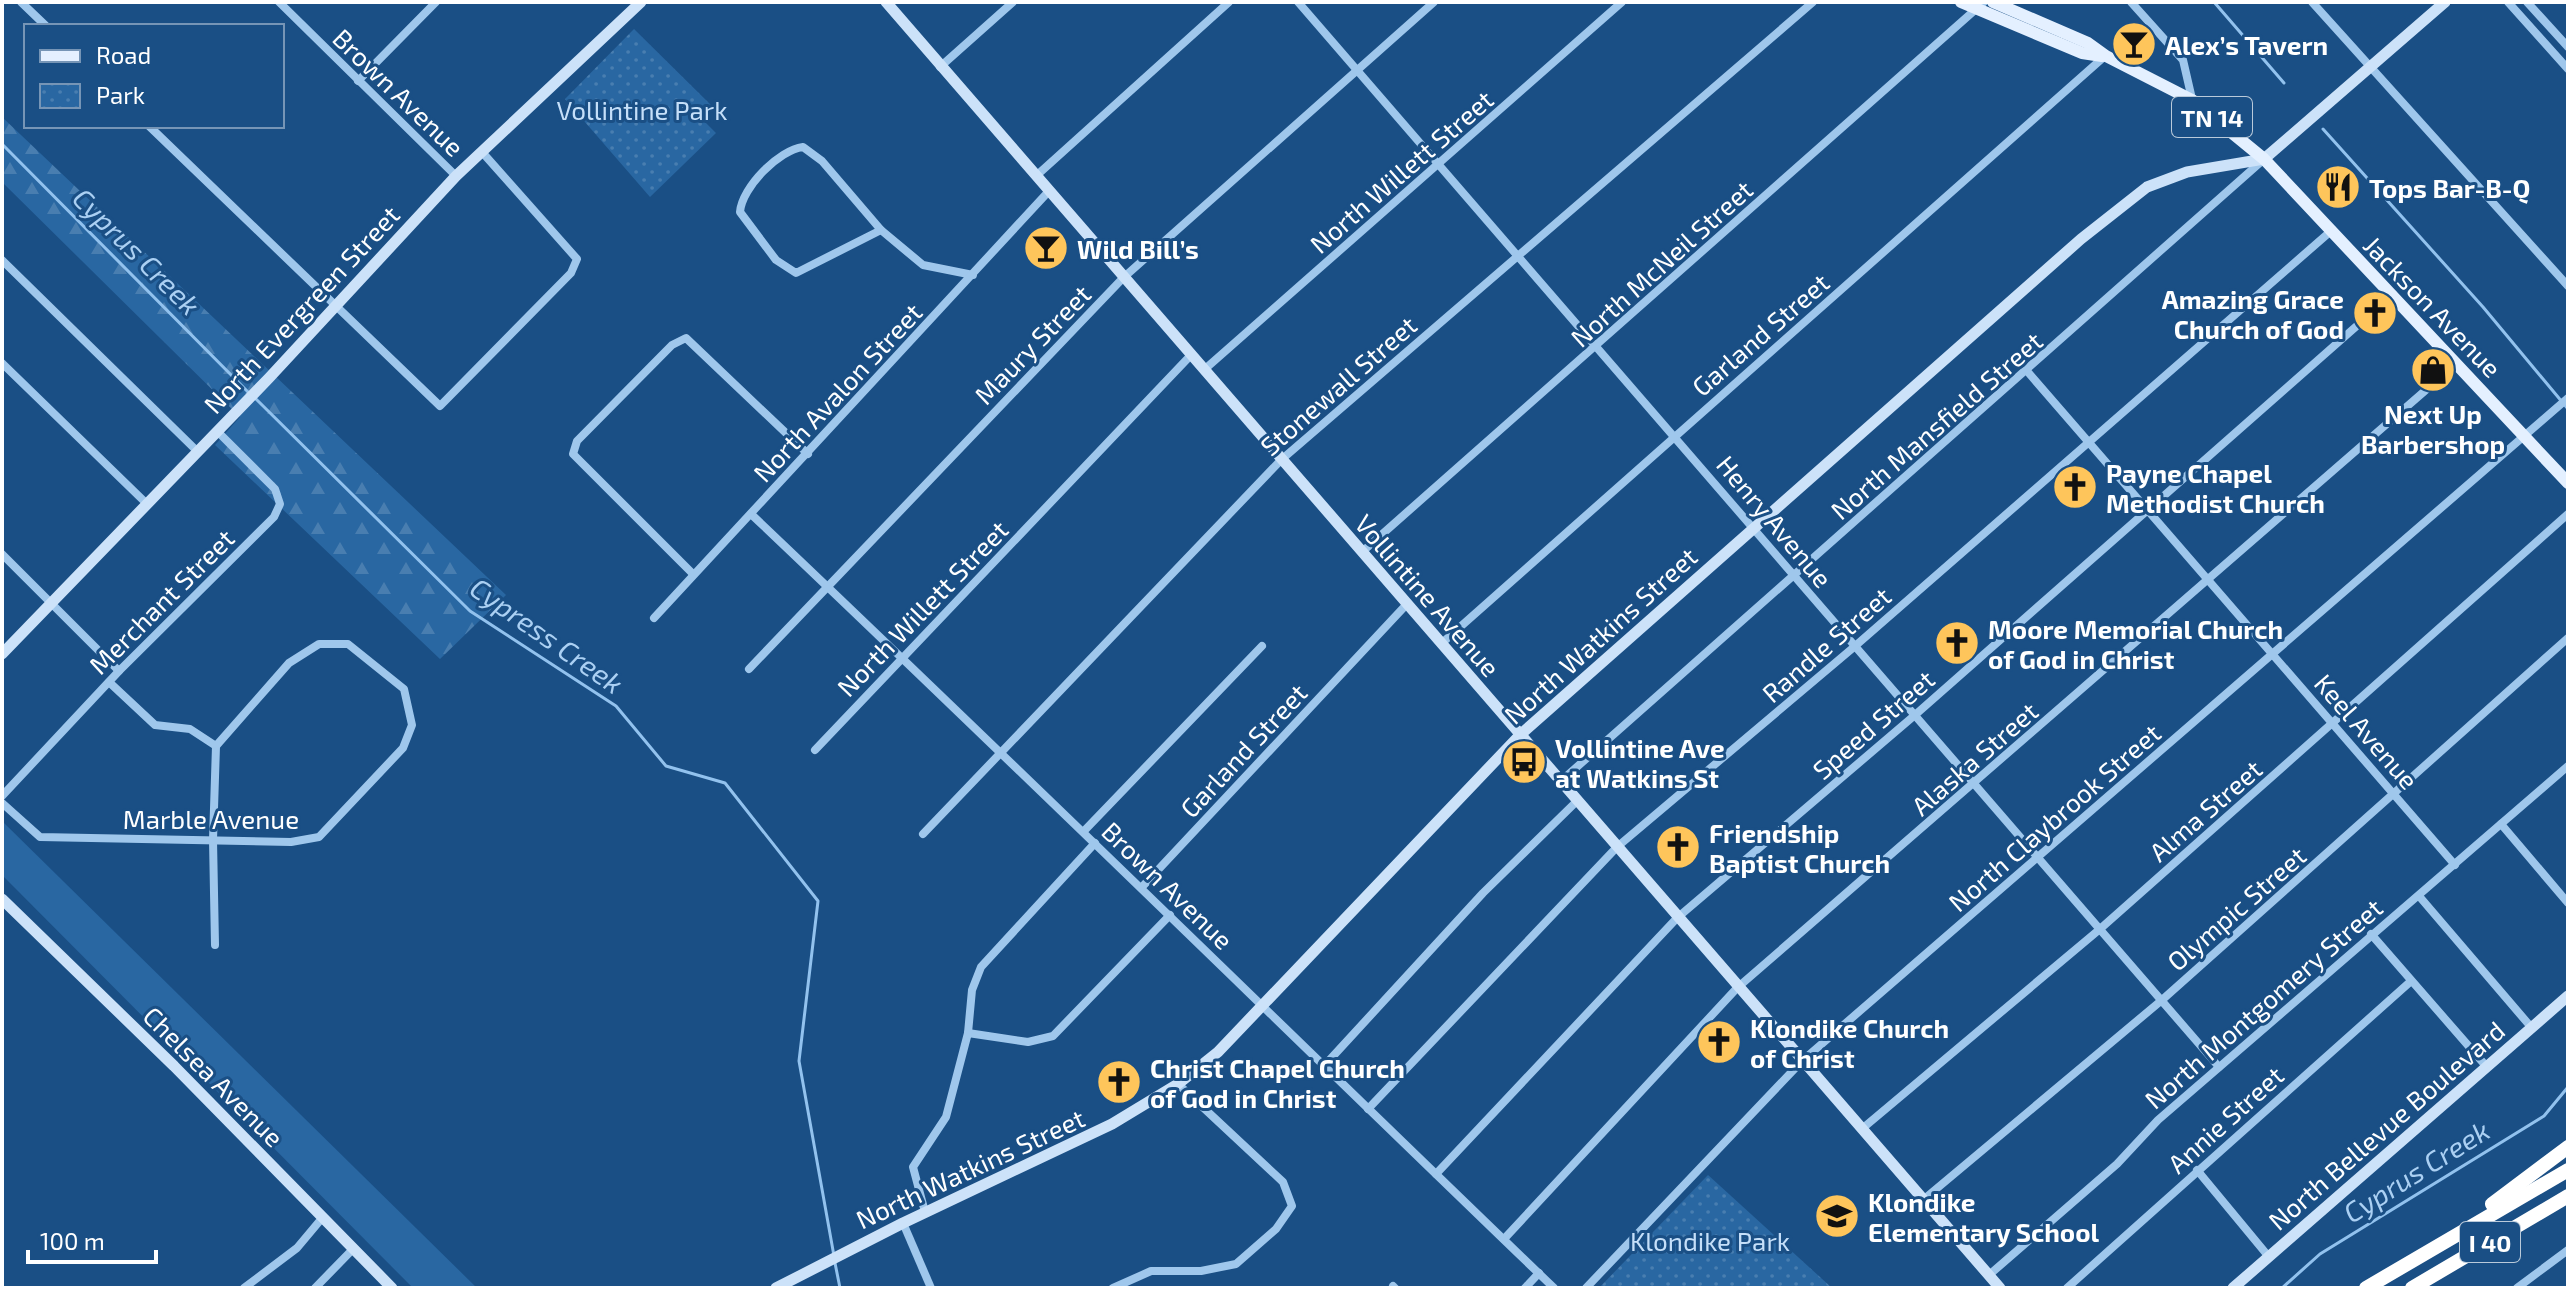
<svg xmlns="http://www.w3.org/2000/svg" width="2570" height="1290" font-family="'Exo 2',sans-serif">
	<defs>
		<pattern id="forest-firs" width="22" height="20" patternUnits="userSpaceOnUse" patternTransform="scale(2)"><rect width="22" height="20" fill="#2967a2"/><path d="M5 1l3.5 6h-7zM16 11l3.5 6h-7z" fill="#497eb0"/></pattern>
		<pattern id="park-dots" width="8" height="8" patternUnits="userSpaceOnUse" patternTransform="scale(2)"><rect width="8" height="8" fill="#2967a2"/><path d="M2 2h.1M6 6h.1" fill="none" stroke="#497eb0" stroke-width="1.8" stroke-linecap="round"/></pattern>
	</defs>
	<rect width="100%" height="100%" fill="#1a4f85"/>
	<!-- grass -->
	<path fill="#2967a2" d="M2,821L477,1288H413L2,875Z"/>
	<!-- forest -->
	<path fill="url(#forest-firs)" d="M2,117L506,595L440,659L215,445L240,417L2,182Z"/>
	<!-- park -->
	<g fill="url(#park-dots)">
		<path d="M634,29L713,107L702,119L716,133L650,197L565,99Z"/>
		<path d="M1708,1175L1832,1288H1599Z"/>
	</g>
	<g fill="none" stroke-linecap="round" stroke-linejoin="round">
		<!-- stream -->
		<g stroke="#92c2ee" stroke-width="3">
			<path d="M2214,2L2284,83"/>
			<path d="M2323,129L2483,307L2568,409"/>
			<path d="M2,144L250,394"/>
			<path d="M256,399L470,611L616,706L666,766L725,783L818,901L799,1061L834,1256"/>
			<path d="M835,1263L840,1288"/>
			<path d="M2282,1288L2320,1254L2544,1116L2568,1087"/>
		</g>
		<!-- street -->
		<g stroke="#9fc7ec" stroke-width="8">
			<path d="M21,2L46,26"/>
			<path d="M279,2L456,176"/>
			<path d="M1298,2L2219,1067"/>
			<path d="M2131,2L2183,60L2192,99"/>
			<path d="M2312,2L2568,286"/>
			<path d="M2508,2L2568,69"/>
			<path d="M2527,2L2568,47"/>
			<path d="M940,67L1013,2"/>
			<path d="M358,81L436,2"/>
			<path d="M149,126L440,406L571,273L577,259L482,152"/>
			<path d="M803,147L822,161L881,230L796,273L776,260L740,212C742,187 779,150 803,147Z"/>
			<path d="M1036,176L1229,2"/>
			<path d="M881,230L923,265L973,275"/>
			<path d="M2,260L197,451"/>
			<path d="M2,363L146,503"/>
			<path d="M1205,369L1622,2"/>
			<path d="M2027,371L2455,865"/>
			<path d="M751,514C1021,770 1286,1030 1554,1288"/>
			<path d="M1362,552L1984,2"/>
			<path d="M2,554L119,671"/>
			<path d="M692,573L573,454L577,441L672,345L686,338L808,454"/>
			<path d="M654,618L1049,191"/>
			<path d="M1442,643L2105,56"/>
			<path d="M749,669L1123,278L1434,2"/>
			<path d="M109,682L155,725L190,729L216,746L213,840L215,945"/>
			<path d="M815,750L1191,355"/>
			<path d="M1561,781L2263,160"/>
			<path d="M2,796L119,671L274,517L280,504L275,489L217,431"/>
			<path d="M2,803L40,837L291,842L319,837L403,748L412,725L404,689L348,644H319L289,663L216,746"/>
			<path d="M2501,824L2568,903"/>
			<path d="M1084,831L1262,646"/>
			<path d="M923,834L1281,460L1813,2"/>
			<path d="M1142,887L1406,605"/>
			<path d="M2419,896L2531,1027"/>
			<path d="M2371,934L2486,1066"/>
			<path d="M968,1033L1028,1042L1053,1036L1170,915"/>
			<path d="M1324,1066L1483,893L1577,801"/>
			<path d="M1368,1109L1617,847L1854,647L2331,231"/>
			<path d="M1863,1128L2100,929L2568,514"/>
			<path d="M2197,1170L2269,1257"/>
			<path d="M1436,1174L1677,918L1915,715L2393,294"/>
			<path d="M1923,1200L2162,1000L2568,638"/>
			<path d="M925,1212L913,1167L946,1117L968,1033L972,990L981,967L1095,843"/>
			<path d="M903,1223L931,1288"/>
			<path d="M1504,1239L1737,988L2457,363"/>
			<path d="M1989,1275L2117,1164L2158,1120L2568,766"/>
			<path d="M1393,1286L1395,1288"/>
			<path d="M244,1288L297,1248L323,1217"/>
			<path d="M315,1288L354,1248"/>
			<path d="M1113,1288L1151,1271H1201L1236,1264L1276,1229L1292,1206L1283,1182L1178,1084"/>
			<path d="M1525,1288L1539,1273"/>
			<path d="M1586,1288L1802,1061L2568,398"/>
			<path d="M2067,1288L2410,982"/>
			<path d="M2517,1288L2568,1250"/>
		</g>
		<!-- secondary -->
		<g stroke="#cce2f9" stroke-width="11">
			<path d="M886,2L2000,1288"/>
			<path d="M2,654L269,378L456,176L641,2"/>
			<path d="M2,899L174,1066L392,1288"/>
			<path d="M776,1288L903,1223L1112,1124L1178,1084L1218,1052L1520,735L2081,239L2147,187L2187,172L2264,159L2445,2"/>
			<path d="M2233,1288L2568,996"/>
		</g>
		<!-- primary -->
		<g stroke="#e4f0ff" stroke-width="12">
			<path d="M1961,2L2082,53L2102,56"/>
			<path d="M1993,2L2088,43L2106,56L2192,100L2264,159L2568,483"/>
		</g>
		<!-- highway -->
		<g stroke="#fff" stroke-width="14">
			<path d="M2492,1204L2568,1147"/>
			<path d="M2366,1288L2568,1170"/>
			<path d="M2412,1288L2568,1196"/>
		</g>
	</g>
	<!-- icons -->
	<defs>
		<g id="bar-disc" transform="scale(2.3)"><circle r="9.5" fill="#fec55b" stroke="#1a4f85"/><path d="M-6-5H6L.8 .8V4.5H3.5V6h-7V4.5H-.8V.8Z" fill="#111"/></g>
		<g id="restaurant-disc" transform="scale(2.3)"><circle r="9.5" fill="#fec55b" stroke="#1a4f85"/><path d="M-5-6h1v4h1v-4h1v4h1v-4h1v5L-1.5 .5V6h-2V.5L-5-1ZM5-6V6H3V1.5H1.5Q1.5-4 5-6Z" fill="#111"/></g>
		<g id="church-disc" transform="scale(2.3)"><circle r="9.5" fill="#fec55b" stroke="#1a4f85"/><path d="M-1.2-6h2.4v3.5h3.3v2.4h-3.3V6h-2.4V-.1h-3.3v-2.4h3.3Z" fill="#111"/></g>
		<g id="shop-disc" transform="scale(2.3)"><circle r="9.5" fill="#fec55b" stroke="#1a4f85"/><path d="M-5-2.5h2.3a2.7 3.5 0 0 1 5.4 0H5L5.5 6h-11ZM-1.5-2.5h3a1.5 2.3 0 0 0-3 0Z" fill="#111"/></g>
		<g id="bus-disc" transform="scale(2.3)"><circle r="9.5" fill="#fec55b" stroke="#1a4f85"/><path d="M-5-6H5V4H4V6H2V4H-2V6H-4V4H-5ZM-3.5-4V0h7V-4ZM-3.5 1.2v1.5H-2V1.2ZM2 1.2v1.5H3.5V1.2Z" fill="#111"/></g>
		<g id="school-disc" transform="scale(2.3)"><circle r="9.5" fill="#fec55b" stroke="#1a4f85"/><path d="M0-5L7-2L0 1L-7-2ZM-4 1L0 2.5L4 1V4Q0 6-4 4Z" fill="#111"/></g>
	</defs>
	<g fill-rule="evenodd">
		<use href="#bar-disc" x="2134" y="44"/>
		<use href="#restaurant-disc" x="2338" y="187"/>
		<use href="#bar-disc" x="1046" y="248"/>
		<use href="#church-disc" x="2375" y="313"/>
		<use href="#shop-disc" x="2433" y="370"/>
		<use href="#church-disc" x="2075" y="487"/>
		<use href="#church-disc" x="1957" y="643"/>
		<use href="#bus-disc" x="1524" y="762"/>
		<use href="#church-disc" x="1678" y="847"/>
		<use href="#church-disc" x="1719" y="1042"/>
		<use href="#church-disc" x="1119" y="1082"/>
		<use href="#school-disc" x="1837" y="1216"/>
	</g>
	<g text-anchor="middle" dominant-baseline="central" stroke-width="6" stroke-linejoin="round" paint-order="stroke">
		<!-- shield labels -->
		<g fill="#1a4f85" stroke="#bacada" stroke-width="2">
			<rect x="2172" y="97" width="80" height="40" rx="6"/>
			<rect x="2460" y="1222" width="60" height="40" rx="6"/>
		</g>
		<g font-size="24" font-weight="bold" fill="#fff">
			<text x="2212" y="117">TN 14</text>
			<text x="2490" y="1242">I 40</text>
		</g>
		<!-- poi labels -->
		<g font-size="26" font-weight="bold" fill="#fff" stroke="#1a4f85" text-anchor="start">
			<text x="2165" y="44">Alex’s Tavern</text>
			<text x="2369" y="187">Tops Bar-B-Q</text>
			<text x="1077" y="248">Wild Bill’s</text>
			<text x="2344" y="298" text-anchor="end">Amazing Grace<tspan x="2344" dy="30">Church of God</tspan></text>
			<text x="2433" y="413" text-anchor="middle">Next Up<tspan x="2433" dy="30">Barbershop</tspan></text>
			<text x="2106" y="472">Payne Chapel<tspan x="2106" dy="30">Methodist Church</tspan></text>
			<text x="1988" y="628">Moore Memorial Church<tspan x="1988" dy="30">of God in Christ</tspan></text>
			<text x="1555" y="747">Vollintine Ave<tspan x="1555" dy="30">at Watkins St</tspan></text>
			<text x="1709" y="832">Friendship<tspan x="1709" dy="30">Baptist Church</tspan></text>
			<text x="1750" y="1027">Klondike Church<tspan x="1750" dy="30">of Christ</tspan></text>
			<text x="1150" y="1067">Christ Chapel Church<tspan x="1150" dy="30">of God in Christ</tspan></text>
			<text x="1868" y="1201">Klondike<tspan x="1868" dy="30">Elementary School</tspan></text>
		</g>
		<!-- street labels -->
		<g font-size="26" fill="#fff" stroke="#1a4f85">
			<text transform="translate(399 92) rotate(44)">Brown Avenue</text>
			<text transform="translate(1401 171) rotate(-41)">North Willett Street</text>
			<text transform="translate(1661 263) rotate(-42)">North McNeil Street</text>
			<text transform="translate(2433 306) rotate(46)">Jackson Avenue</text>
			<text transform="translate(301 309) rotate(-47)">North Evergreen Street</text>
			<text transform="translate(1760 334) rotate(-41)">Garland Street</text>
			<text transform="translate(1032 344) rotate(-46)">Maury Street</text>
			<text transform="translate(1338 385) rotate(-41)">Stonewall Street</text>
			<text transform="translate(837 392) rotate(-47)">North Avalon Street</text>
			<text transform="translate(1936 425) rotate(-41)">North Mansfield Street</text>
			<text transform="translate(1775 521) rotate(50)">Henry Avenue</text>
			<text transform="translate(1428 595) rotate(49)">Vollintine Avenue</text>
			<text transform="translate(161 601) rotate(-45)">Merchant Street</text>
			<text transform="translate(922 608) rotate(-46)">North Willett Street</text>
			<text transform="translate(1600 635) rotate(-42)">North Watkins Street</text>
			<text transform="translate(1826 644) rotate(-41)">Randle Street</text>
			<text transform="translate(1873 724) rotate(-41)">Speed Street</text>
			<text transform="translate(2367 731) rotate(49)">Keel Avenue</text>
			<text transform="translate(1243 750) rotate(-47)">Garland Street</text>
			<text transform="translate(1974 758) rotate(-41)">Alaska Street</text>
			<text transform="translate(2205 810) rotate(-41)">Alma Street</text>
			<text transform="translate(2054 817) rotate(-41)">North Claybrook Street</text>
			<text x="211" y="818">Marble Avenue</text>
			<text transform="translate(1168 885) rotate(44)">Brown Avenue</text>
			<text transform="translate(2236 908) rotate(-41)">Olympic Street</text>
			<text transform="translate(2263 1003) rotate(-41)">North Montgomery Street</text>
			<text transform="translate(214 1076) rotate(45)">Chelsea Avenue</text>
			<text transform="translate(2225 1119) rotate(-42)">Annie Street</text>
			<text transform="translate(2386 1125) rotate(-41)">North Bellevue Boulevard</text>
			<text transform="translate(970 1168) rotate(-25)">North Watkins Street</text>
		</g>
		<!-- park labels -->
		<g font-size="26" fill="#c5dff9" stroke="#1a4f85">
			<text x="642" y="109">Vollintine Park</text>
			<text x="1710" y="1240">Klondike Park</text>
		</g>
		<!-- water labels -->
		<g font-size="28" font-style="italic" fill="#abd0f3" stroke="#1a4f85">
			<text transform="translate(137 251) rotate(45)">Cyprus Creek</text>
			<text transform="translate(547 635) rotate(35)">Cypress Creek</text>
			<text transform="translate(2416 1171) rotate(-32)">Cyprus Creek</text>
		</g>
	</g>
	<!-- border -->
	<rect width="2570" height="1290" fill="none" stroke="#ffffff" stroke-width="8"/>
	<!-- legend -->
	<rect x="24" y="24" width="260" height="104" fill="#1a4f85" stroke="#7695b6" stroke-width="2"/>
	<rect x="40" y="50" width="40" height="12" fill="#e4f0ff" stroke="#7695b6" stroke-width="2"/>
	<text x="96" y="64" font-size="24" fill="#ffffff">Road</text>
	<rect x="40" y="84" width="40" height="24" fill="url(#park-dots)" stroke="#7695b6" stroke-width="2"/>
	<text x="96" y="104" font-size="24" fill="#ffffff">Park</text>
	<!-- scale -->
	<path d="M28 1250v12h128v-12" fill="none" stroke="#ffffff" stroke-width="4"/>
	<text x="40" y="1250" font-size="24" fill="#ffffff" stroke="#1a4f85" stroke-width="6" paint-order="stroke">100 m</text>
</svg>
